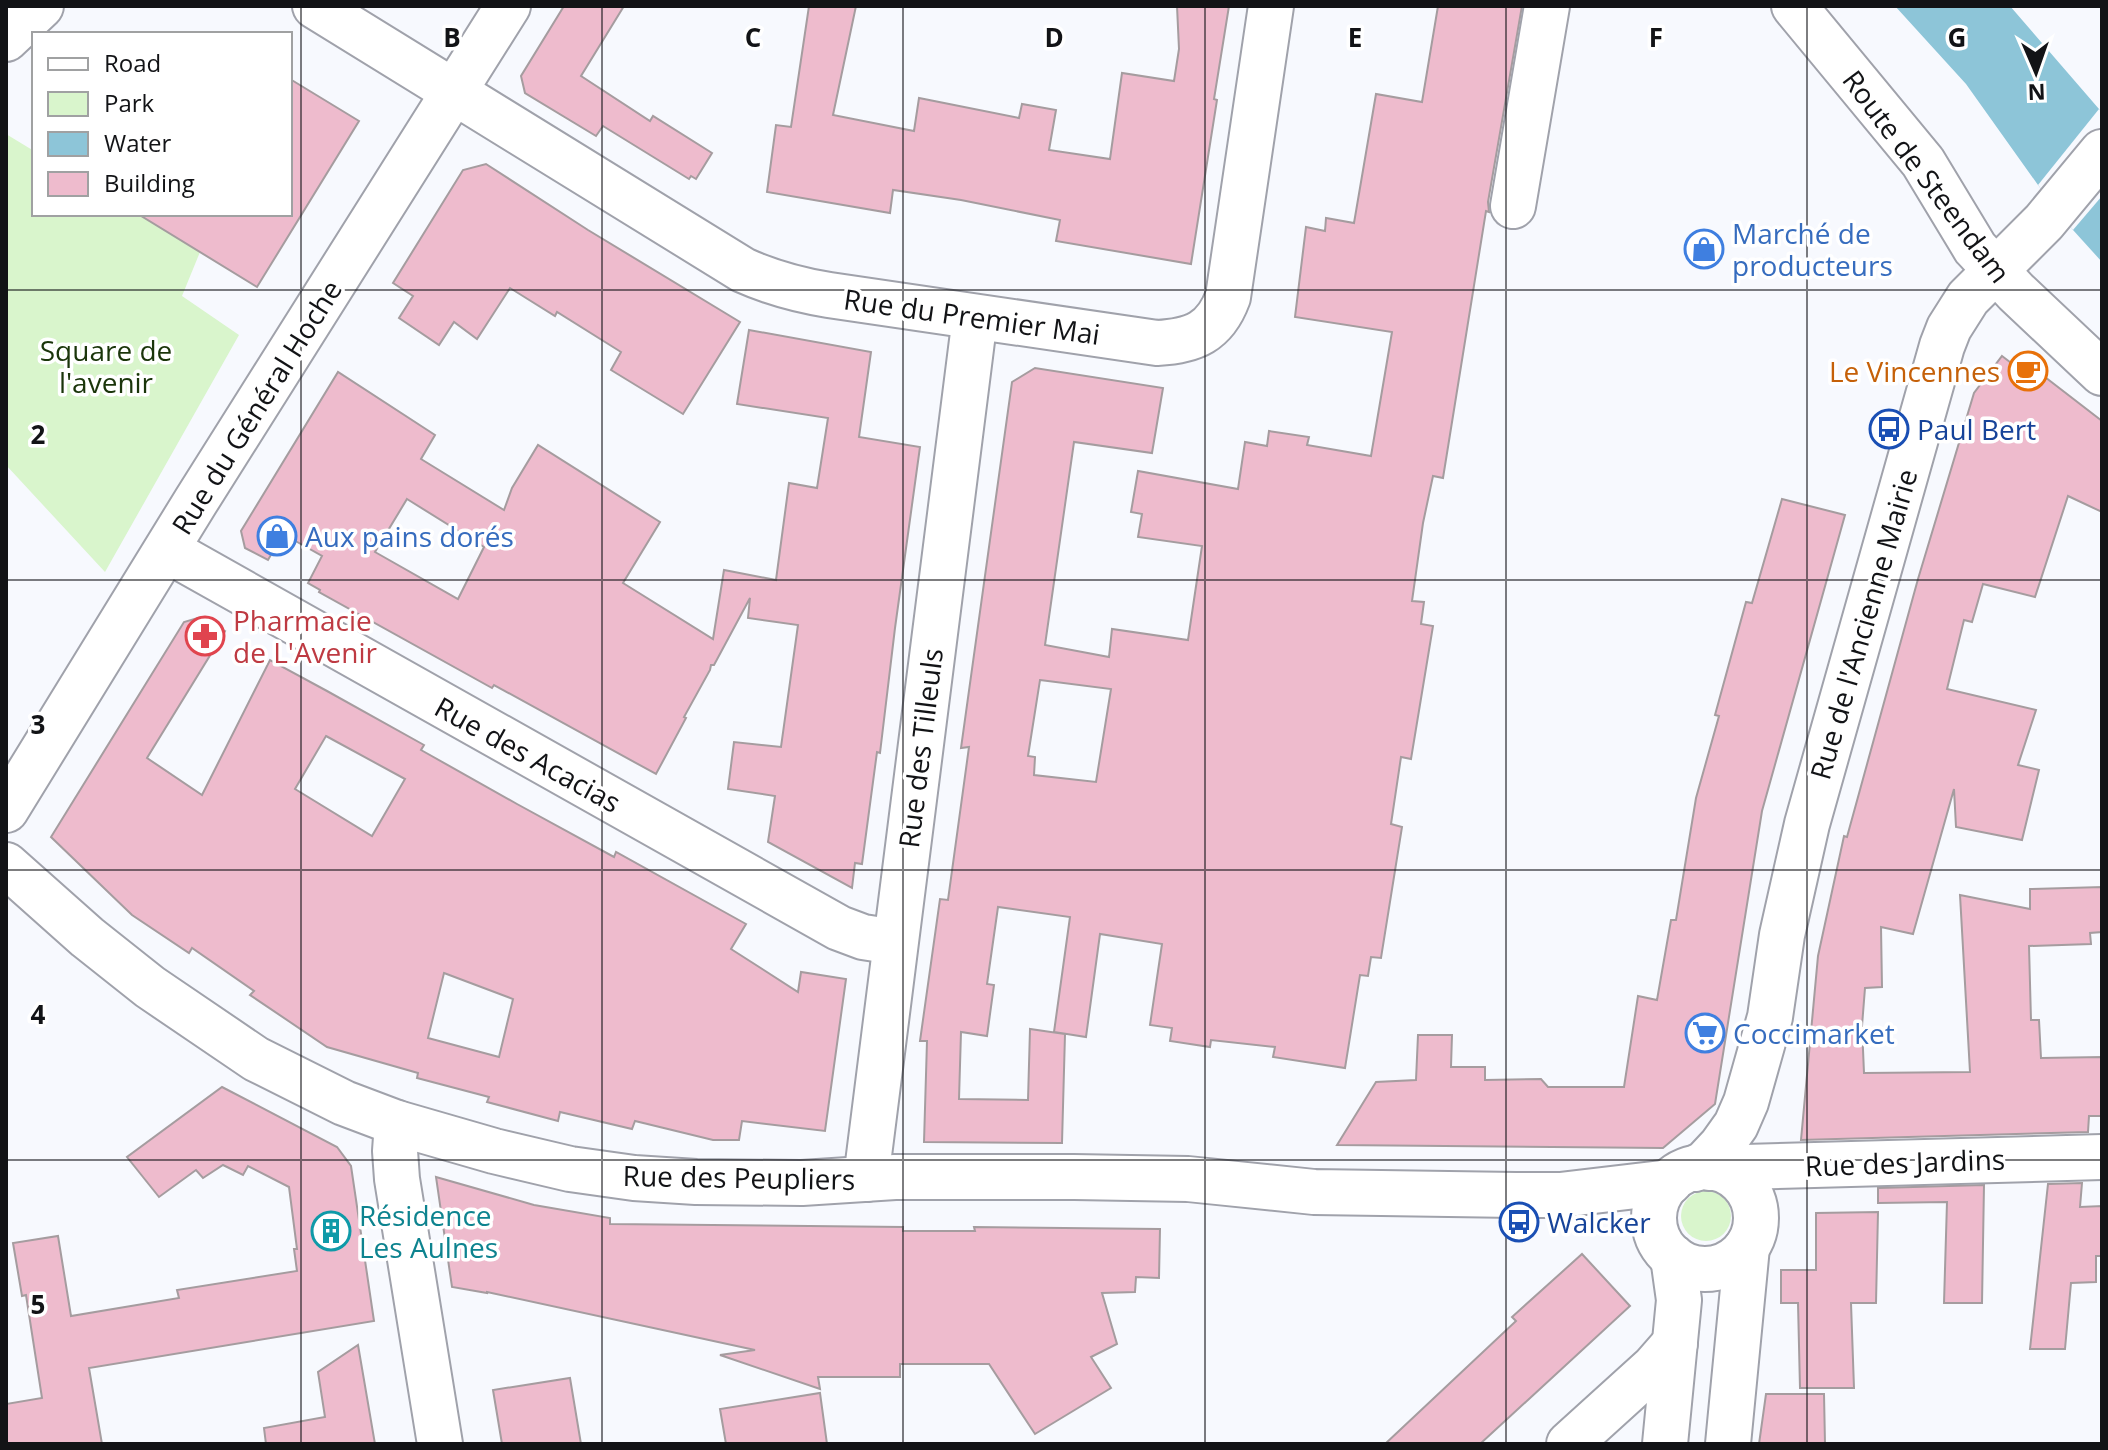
<svg xmlns="http://www.w3.org/2000/svg" width="2108" height="1450" font-family="'Open Sans',sans-serif">
	<rect width="100%" height="100%" fill="#f7f9fe"/>
	<!-- green -->
	<g fill="#d9f5cc">
		<path d="M6,134L34,151V214H138L200,252L182,296L239,335L105,572L6,465Z"/>
		<circle cx="1706" cy="1216" r="25"/>
	</g>
	<!-- water -->
	<path fill="#8dc5d8" d="M1895,6H2010L2099,109L2102,113V262L2073,230L2038,185L1966,84Z"/>
	<!-- pier -->
	<path fill="#f7f9fe" d="M2099,109L2102,113V196L2073,230L2038,185Z"/>
	<!-- building -->
	<g fill="#eebbcd" stroke="#a59c9f" stroke-width="2" fill-rule="evenodd">
		<path d="M564,6H624L581,76L650,121L653,116L712,153L696,179L691,176L689,179L603,126L596,136L525,93L521,76Z"/>
		<path d="M809,6H856L833,115L914,131L919,98L1019,118L1022,104L1056,110L1049,150L1110,159L1122,73L1174,81L1179,49L1177,6H1229L1214,99L1217,100L1191,264L1056,241L1060,220L961,200L893,190L890,213L767,192L776,125L791,127Z"/>
		<path d="M1438,6H1522L1488,202L1489,212L1486,211L1443,478L1433,476L1423,523L1412,601L1424,602L1421,624L1433,626L1411,759L1401,757L1391,824L1402,827L1381,958L1371,957L1368,976L1360,975L1345,1068L1273,1057L1275,1047L1211,1040L1210,1047L1170,1041L1172,1028L1150,1025L1162,944L1100,934L1086,1037L1054,1032L1070,917L998,907L987,984L994,985L987,1036L961,1032L959,1099L1028,1100L1030,1029L1065,1034L1062,1143L924,1142L927,1041H920L940,899L948,900L969,747L961,748L1012,382L1035,368L1163,388L1152,453L1074,442L1045,645L1109,657L1112,629L1188,640L1202,546L1138,537L1142,514L1131,512L1138,471L1238,489L1245,442L1267,446L1269,431L1309,437L1307,445L1371,456L1392,332L1295,317L1306,227L1325,231L1326,218L1354,223L1376,94L1422,102ZM1040,680L1111,689L1096,782L1034,775L1035,757L1028,756Z"/>
		<path d="M290,79L359,121L257,287L138,214H290Z"/>
		<path d="M486,164L588,230L740,322L683,414L611,370L621,352L557,312L555,316L510,288L477,339L454,322L439,345L399,318L413,296L393,283L463,170Z"/>
		<path d="M749,330L871,352L859,437L920,447L895,628L880,753L877,752L862,864L855,863L852,888L768,842L775,796L728,789L734,742L781,747L798,625L748,618L750,598L714,665H711L710,670L684,717L686,718L656,774L494,685L492,688L319,592L320,590L308,583L322,556L283,534L268,560L245,548L241,531L338,372L435,435L421,459L504,510L512,488L538,445L660,522L623,583L713,639L724,570L776,580L789,483L817,488L828,418L737,404ZM407,499L484,547L458,599L375,552Z"/>
		<path d="M2002,356L2019,369L2032,367L2102,421V512L2068,496L2035,597L1983,584L1972,622L1964,620L1947,689L2036,710L2018,765L2039,770L2022,840L1956,827L1954,789L1913,934L1881,927L1882,987L1865,988L1862,1026L1864,1073L1970,1072L1960,895L2030,909V889L2102,887V932L2090,933L2091,944L2029,946L2031,1020H2039L2041,1058L2102,1057V1116H2089L2088,1132L1801,1140L1818,956L1844,836L1847,837L1918,579L1974,393Z"/>
		<path d="M1782,499L1845,515L1762,811L1715,1104L1663,1148L1337,1145L1376,1082L1416,1080L1418,1035H1452L1451,1067H1485V1080L1541,1079L1548,1087H1624L1638,996L1657,1000L1671,920H1676L1696,798L1719,716L1715,715L1746,602L1752,603Z"/>
		<path d="M201,617L225,631L147,758L202,795L270,660L327,691L424,745L421,750L517,804L614,857L616,852L746,924L731,949L798,992L801,972L846,979L825,1131L742,1121L739,1140H713L635,1121L632,1129L560,1112L558,1121L487,1102L489,1097L417,1078L418,1073L327,1047L250,995L254,991L192,948L189,953L132,915L51,837L184,622ZM326,736L405,779L372,836L295,789ZM444,973L513,999L499,1057L428,1038Z"/>
		<path d="M222,1087L337,1147L351,1166L374,1321L89,1368L102,1444H6V1404L42,1398L26,1295L22,1296L13,1243L58,1236L71,1316L179,1298L177,1290L297,1271L294,1249H297L289,1187L248,1166L243,1175L223,1165L203,1178L196,1170L159,1197L127,1157Z"/>
		<path d="M436,1177L534,1205L610,1218V1224L903,1227V1231H975L974,1227L1160,1229L1159,1278L1136,1277L1135,1292L1102,1293L1117,1344L1091,1357L1111,1388L1035,1434L989,1364H900V1377H818L820,1389L720,1355L755,1350L487,1292V1293L452,1287Z"/>
		<path d="M2082,1183L2080,1207L2102,1206V1256H2096V1282L2071,1283L2065,1349H2030L2048,1184Z"/>
		<path d="M1984,1185L1982,1303H1944L1947,1202L1878,1203V1188Z"/>
		<path d="M1878,1212L1876,1303H1851L1854,1388H1800L1798,1303H1781V1270H1816V1213Z"/>
		<path d="M1582,1254L1630,1306L1480,1444H1385L1516,1321L1512,1317Z"/>
		<path d="M358,1345L375,1444H266L264,1428L325,1417L318,1372Z"/>
		<path d="M570,1378L581,1444H502L493,1390Z"/>
		<path d="M820,1393L827,1444H726L720,1409Z"/>
		<path d="M1766,1394H1824L1825,1444H1759Z"/>
	</g>
	<g fill="none" stroke-linecap="round" stroke-linejoin="round">
		<!-- minor casing -->
		<g stroke="#a0a2ab" stroke-width="48">
			<g id="minor">
				<path d="M315,6L743,270C772,283 798,290 829,295L1157,343C1194,341 1215,332 1228,297L1271,6"/>
				<path d="M1794,6L1923,162L1975,248L2016,292L2102,373"/>
				<path d="M6,39L41,6"/>
				<path d="M1513,206L1547,6"/>
				<path d="M167,550L839,928L863,937L895,942"/>
				<path d="M6,810L196,501L508,6"/>
				<path d="M6,865L87,937L150,987L256,1059L344,1103L397,1123L494,1151L570,1169L634,1178L696,1182L802,1183L895,1177H1074L1188,1179L1314,1192L1516,1195H1560L1670,1182"/>
				<path d="M397,1123L395,1151L397,1179L440,1444"/>
				<circle cx="1705" cy="1218" r="51"/>
				<path d="M1709,1168L2102,1157"/>
				<path d="M1695,1169L1706,1162L1721,1146L1736,1125L1746,1102L1770,1017L1782,935L1807,824L1942,346L1949,328L1968,298L2044,222L2102,152"/>
				<path d="M866,1179L975,317"/>
				<path d="M1569,1444L1654,1367L1675,1343"/>
				<path d="M1665,1444L1679,1300L1673,1257"/>
				<path d="M1728,1444L1747,1247"/>
			</g>
		</g>
		<!-- minor -->
		<use href="#minor" stroke="#fff" stroke-width="44"/>
	</g>
	<!-- grid -->
	<path fill="none" stroke="#121316" stroke-width="2" stroke-opacity="0.55" d="M301,6V1444M602,6V1444M903,6V1444M1205,6V1444M1506,6V1444M1807,6V1444M6,290H2102M6,580H2102M6,870H2102M6,1160H2102"/>
	<!-- icons -->
	<defs>
		<g id="shop-ring" transform="scale(2)"><circle r="9.5" fill="#fff" stroke="#3f7fe0" stroke-width="1.5"/><path d="M-5-2.5h2.3a2.7 3.5 0 0 1 5.4 0H5L5.5 6h-11ZM-1.5-2.5h3a1.5 2.3 0 0 0-3 0Z" fill="#3f7fe0"/></g>
		<g id="cafe-ring" transform="scale(2)"><circle r="9.5" fill="#fff" stroke="#e8710a" stroke-width="1.5"/><path d="M-5.5-4.5H6V0H3Q3 3.5 0 3.5H-2.5Q-5.5 3.5-5.5 0ZM3-3.2v2h1.7v-2ZM-6 4.5H4V6H-6Z" fill="#e8710a"/></g>
		<g id="bus-ring" transform="scale(2)"><circle r="9.5" fill="#fff" stroke="#1a4fb4" stroke-width="1.5"/><path d="M-5-6H5V4H4V6H2V4H-2V6H-4V4H-5ZM-3.5-4V0h7V-4ZM-3.5 1.2v1.5H-2V1.2ZM2 1.2v1.5H3.5V1.2Z" fill="#1a4fb4"/></g>
		<g id="pharmacy-ring" transform="scale(2)"><circle r="9.5" fill="#fff" stroke="#e0444e" stroke-width="1.5"/><path d="M-2-6h4v4h4v4h-4v4h-4v-4h-4v-4h4Z" fill="#e0444e"/></g>
		<g id="supermarket-ring" transform="scale(2)"><circle r="9.5" fill="#fff" stroke="#3f7fe0" stroke-width="1.5"/><path d="M-6-5.5h2.5l.6 2H6L4.5 2H-2.5L-4.4-4H-6ZM-1.5 3.2a1.3 1.3 0 1 0 .1 0ZM3 3.2a1.3 1.3 0 1 0 .1 0Z" fill="#3f7fe0"/></g>
		<g id="building-ring" transform="scale(2)"><circle r="9.5" fill="#fff" stroke="#0f9aa8" stroke-width="1.5"/><path d="M-4-6H4V6H1V3H-1V6H-4ZM-2.5-4.3h1.7v1.8h-1.7ZM.8-4.3h1.7v1.8H.8ZM-2.5-1h1.7V.8h-1.7ZM.8-1h1.7V.8H.8Z" fill="#0f9aa8"/></g>
	</defs>
	<g fill-rule="evenodd">
		<use href="#shop-ring" x="1704" y="249"/>
		<use href="#cafe-ring" x="2028" y="371"/>
		<use href="#bus-ring" x="1889" y="429"/>
		<use href="#shop-ring" x="277" y="536"/>
		<use href="#pharmacy-ring" x="205" y="636"/>
		<use href="#supermarket-ring" x="1705" y="1033"/>
		<use href="#bus-ring" x="1519" y="1222"/>
		<use href="#building-ring" x="331" y="1231"/>
	</g>
	<g text-anchor="middle" dominant-baseline="central" stroke-width="7" stroke-linejoin="round" paint-order="stroke">
		<!-- street labels -->
		<g font-size="28" fill="#121316" stroke="#fff">
			<text transform="translate(1927 176) rotate(53)">Route de Steendam</text>
			<text transform="translate(972 316) rotate(8)">Rue du Premier Mai</text>
			<text transform="translate(256 407) rotate(-58)">Rue du Général Hoche</text>
			<text transform="translate(1863 624) rotate(-74)">Rue de l'Ancienne Mairie</text>
			<text transform="translate(920 748) rotate(-83)">Rue des Tilleuls</text>
			<text transform="translate(528 754) rotate(29)">Rue des Acacias</text>
			<text transform="translate(1905 1162) rotate(-2)">Rue des Jardins</text>
			<text transform="translate(739 1177) rotate(1)">Rue des Peupliers</text>
		</g>
		<!-- shop labels -->
		<g font-size="28" fill="#366cbe" stroke="#fff" text-anchor="start">
			<text x="1732" y="233">Marché de<tspan x="1732" dy="32">producteurs</tspan></text>
			<text x="305" y="536">Aux pains dorés</text>
			<text x="1733" y="1033">Coccimarket</text>
		</g>
		<!-- park labels -->
		<g font-size="28" fill="#1a350a" stroke="#fff">
			<text x="106" y="350">Square de<tspan x="106" dy="32">l'avenir</tspan></text>
		</g>
		<!-- food labels -->
		<g font-size="28" fill="#c56008" stroke="#fff" text-anchor="end">
			<text x="2000" y="371">Le Vincennes</text>
		</g>
		<!-- transit labels -->
		<g font-size="28" fill="#164399" stroke="#fff" text-anchor="start">
			<text x="1917" y="429">Paul Bert</text>
			<text x="1547" y="1222">Walcker</text>
		</g>
		<!-- health labels -->
		<g font-size="28" fill="#be3a42" stroke="#fff" text-anchor="start">
			<text x="233" y="620">Pharmacie<tspan x="233" dy="32">de L'Avenir</tspan></text>
		</g>
		<!-- culture labels -->
		<g font-size="28" fill="#0d838f" stroke="#fff" text-anchor="start">
			<text x="359" y="1215">Résidence<tspan x="359" dy="32">Les Aulnes</tspan></text>
		</g>
	</g>
	<g font-size="26" text-anchor="middle" font-weight="bold" fill="#121316" stroke="#fff" stroke-width="7" stroke-linejoin="round" paint-order="stroke">
		<text x="452" y="47">B</text>
		<text x="753" y="47">C</text>
		<text x="1054" y="47">D</text>
		<text x="1355" y="47">E</text>
		<text x="1656" y="47">F</text>
		<text x="1957" y="47">G</text>
		<text x="38" y="444">2</text>
		<text x="38" y="734">3</text>
		<text x="38" y="1024">4</text>
		<text x="38" y="1314">5</text>
	</g>
	<!-- border -->
	<rect width="2108" height="1450" fill="none" stroke="#121316" stroke-width="16"/>
	<!-- legend -->
	<rect x="32" y="32" width="260" height="184" fill="#ffffff" stroke="#a0a1a2" stroke-width="2"/>
	<rect x="48" y="58" width="40" height="12" fill="#ffffff" stroke="#a0a1a2" stroke-width="2"/>
	<text x="104" y="72" font-size="24" fill="#121316">Road</text>
	<rect x="48" y="92" width="40" height="24" fill="#d9f5cc" stroke="#a0a1a2" stroke-width="2"/>
	<text x="104" y="112" font-size="24" fill="#121316">Park</text>
	<rect x="48" y="132" width="40" height="24" fill="#8dc5d8" stroke="#a0a1a2" stroke-width="2"/>
	<text x="104" y="152" font-size="24" fill="#121316">Water</text>
	<rect x="48" y="172" width="40" height="24" fill="#eebbcd" stroke="#a0a1a2" stroke-width="2"/>
	<text x="104" y="192" font-size="24" fill="#121316">Building</text>
	<!-- north arrow -->
	<g transform="translate(2036 72) rotate(178)" stroke="#ffffff" stroke-width="6" paint-order="stroke">
	<path d="M0-6L14 30L0 20L-14 30Z" fill="#121316"/>
	<text y="-12" font-size="22" font-weight="bold" text-anchor="middle" fill="#121316">N</text>
	</g>
</svg>
